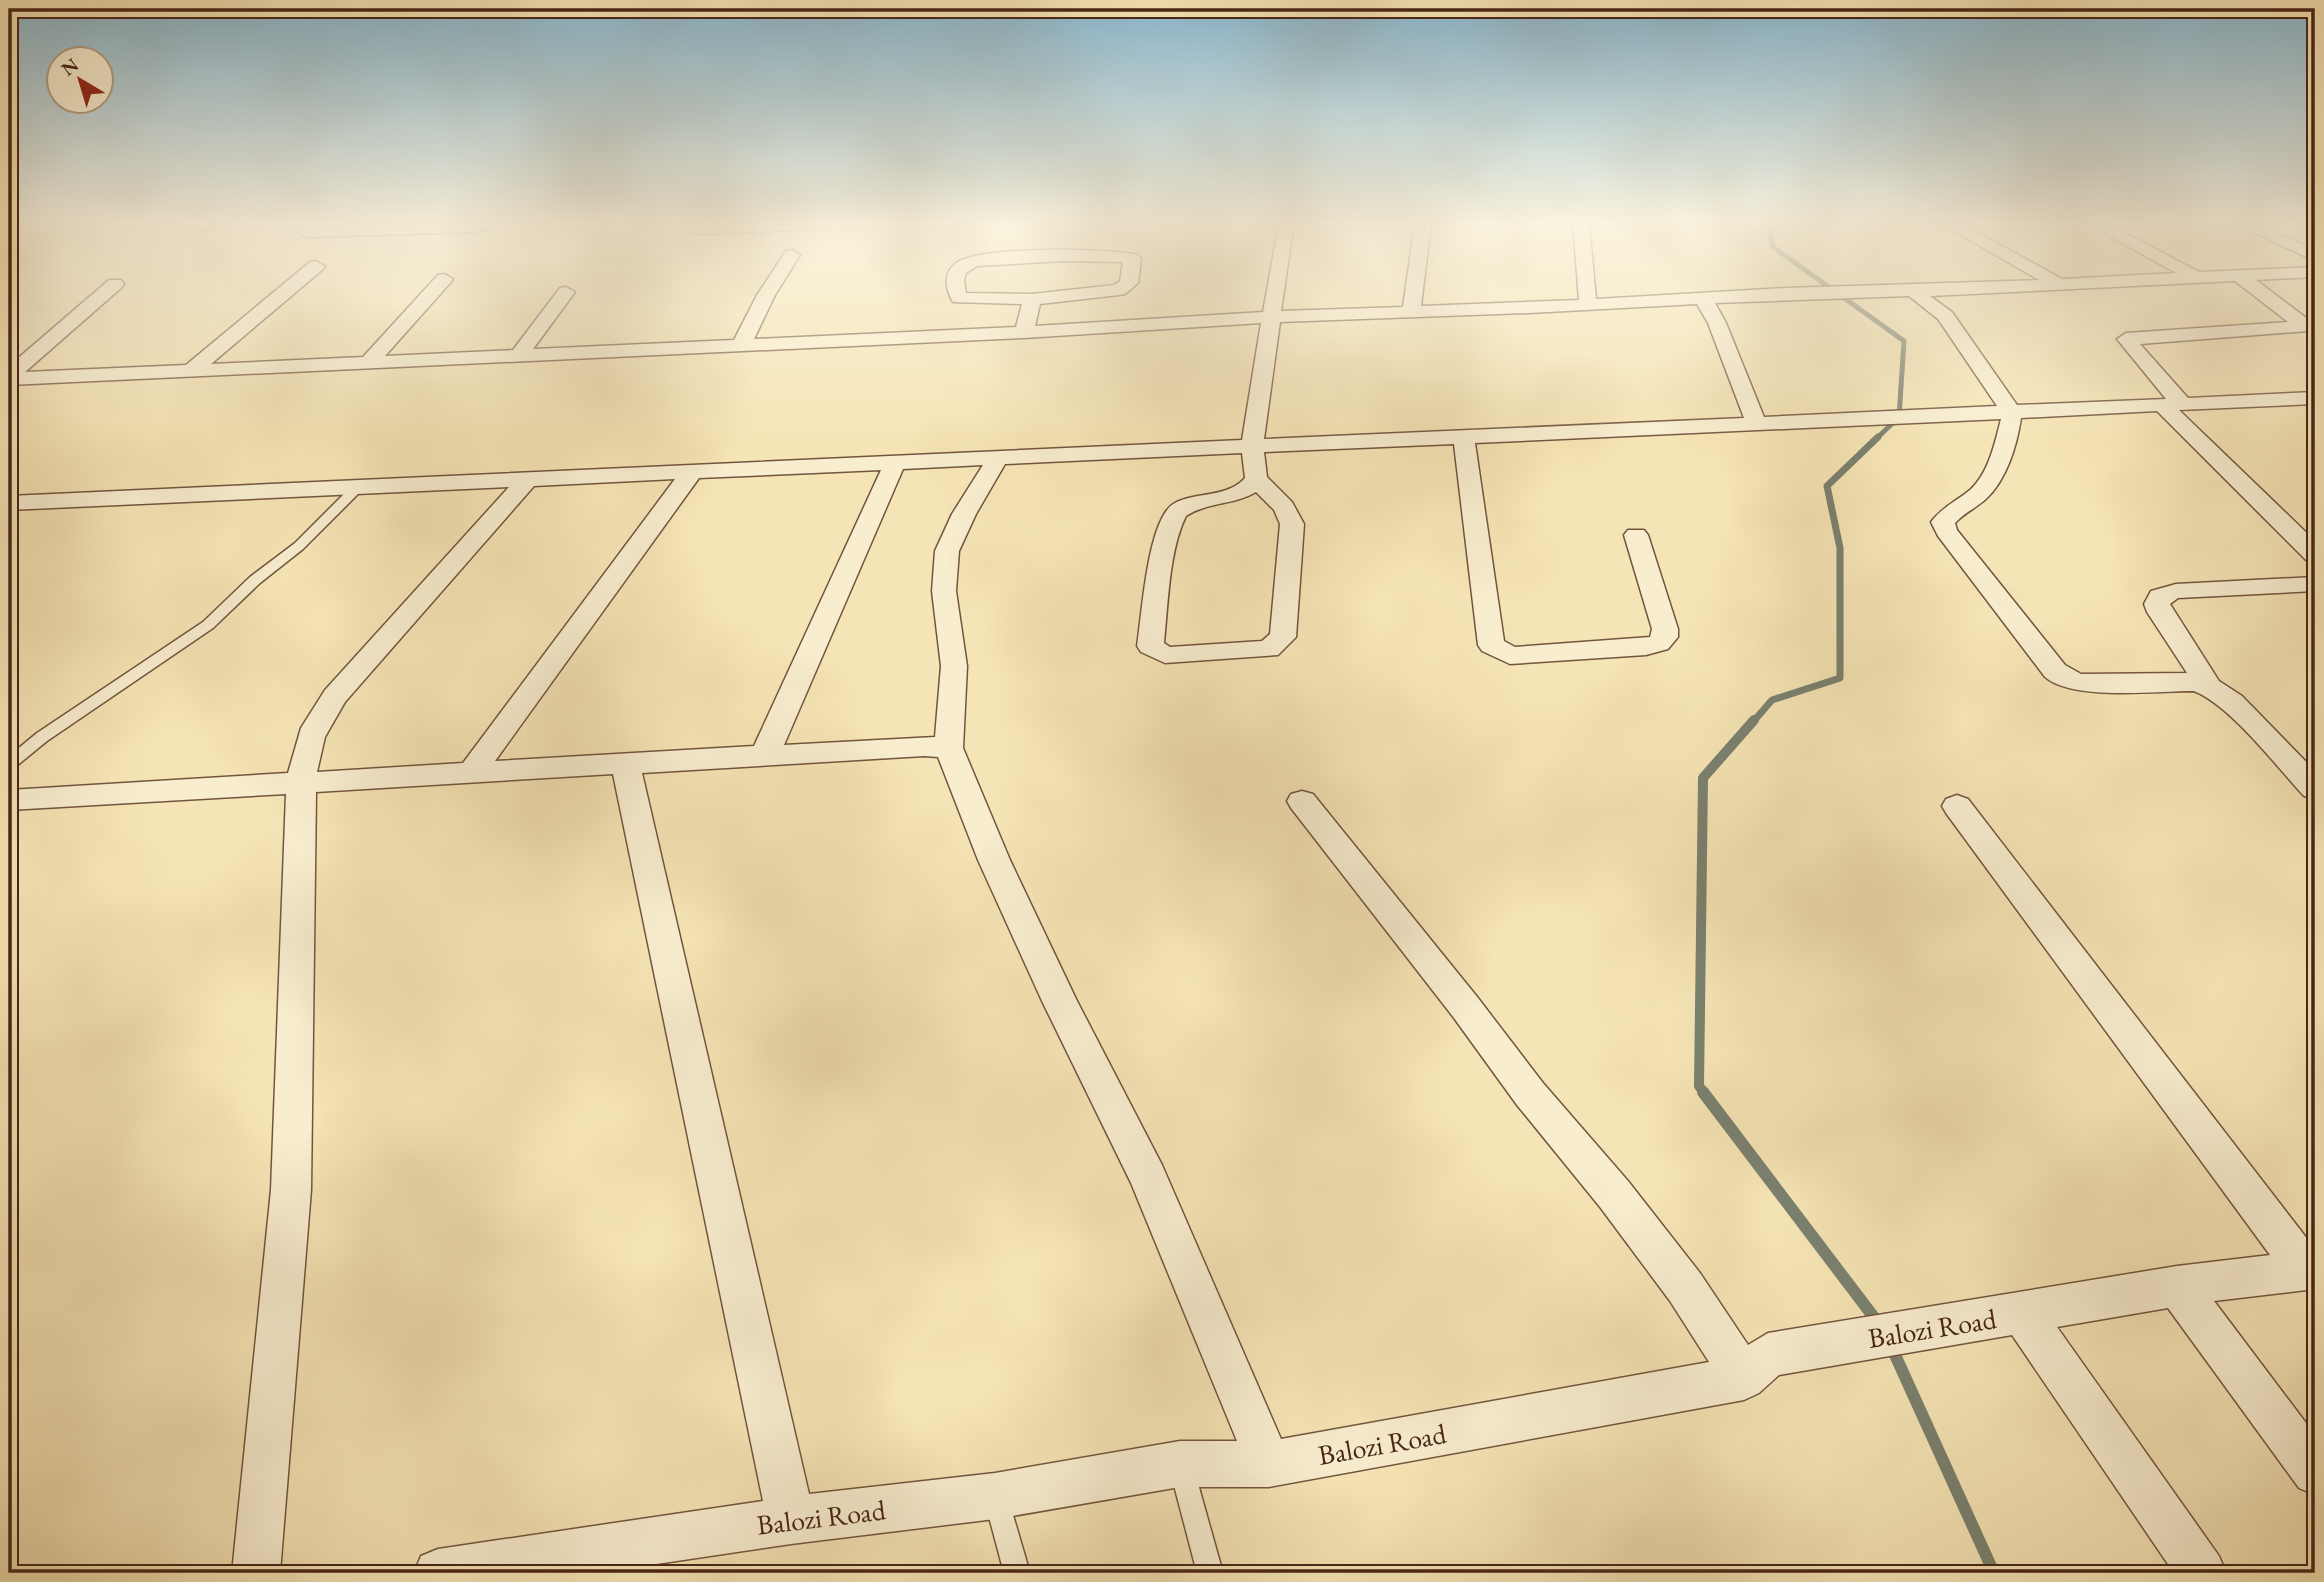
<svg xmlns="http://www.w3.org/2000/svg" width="2324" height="1582" font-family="'EB Garamond',serif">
	<rect width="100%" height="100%" fill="#f5e4b5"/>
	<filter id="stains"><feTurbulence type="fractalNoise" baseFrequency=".00286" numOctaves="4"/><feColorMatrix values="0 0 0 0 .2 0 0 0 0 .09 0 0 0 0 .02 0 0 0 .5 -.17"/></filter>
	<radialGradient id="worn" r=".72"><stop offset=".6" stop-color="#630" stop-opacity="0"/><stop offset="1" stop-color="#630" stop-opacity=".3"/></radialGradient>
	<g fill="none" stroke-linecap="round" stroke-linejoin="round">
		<!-- stream-far3 -->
		<path stroke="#7a816f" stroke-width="5" d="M1769,223L1773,247L1904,341L1899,417L1876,439"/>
		<!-- stream-far2 -->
		<path stroke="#7a816f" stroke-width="7" d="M1753,722L1772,700L1840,678V548L1827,486L1878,437"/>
		<!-- stream-far1 -->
		<path stroke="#7a816f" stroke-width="10" d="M1705,1094L1699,1086L1703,778L1754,720"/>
		<!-- stream -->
		<g stroke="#7a816f" stroke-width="12">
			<path d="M1703,1092L1879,1324"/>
			<path d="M1891,1346L1994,1573"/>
		</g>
		<!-- lane casing -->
		<g stroke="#73553e" stroke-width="3">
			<g id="lane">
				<path d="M139,223H150L141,229H135V225Z"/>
				<path d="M205,223H215L206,230H200V226Z"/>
				<path d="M358,483L364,487L362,490L303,549L260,583L213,628L47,741L14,768L9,769V756L37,733L203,622L250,577L295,543L354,484Z"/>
				<path d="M1181,1454L1190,1457L1193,1466L1223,1573H1197L1169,1466L1172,1457Z"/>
				<path d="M996,1486L1005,1489L1008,1498L1030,1573H1004L984,1498L987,1489Z"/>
			</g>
		</g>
		<!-- street casing -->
		<g stroke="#73553e" stroke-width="3">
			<g id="street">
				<path d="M306,223H324L321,227L501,223L499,226L474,232L308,237L302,235L299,230Z"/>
				<path d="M685,223H828L829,224L821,229L700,234L687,229Z"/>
				<path d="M1279,223H1305L1293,229L1281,311L1403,307L1415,223H1431L1421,306L1579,300L1573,223H1589L1596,299L1785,288L2039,280L1940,223H1960L2062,279L2176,273L2086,223H2106L2199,272L2315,267V277L2256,280L2309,320L2311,324L2308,331L2140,344L2188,398L2315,392V404L2179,410L2315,541V562L2306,560L2157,411L2021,418C2017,445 2007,479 1986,499C1976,508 1964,513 1955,523L1957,530L2065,665L2081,674L2187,673L2147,612L2144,604L2151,591L2176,584L2315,577V591L2178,598L2170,604L2219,681L2242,696L2315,771V799L2304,796C2276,766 2230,705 2194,691C2157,691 2072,701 2045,677L1938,536L1931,522C1942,507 1957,501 1970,490C1989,473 1995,442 2001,419L1475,443L1504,641L1515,647L1650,637L1652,629L1624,535L1628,530H1644L1648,535L1678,629V637L1668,649L1646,655L1510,664L1482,651L1478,645L1454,444L1264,452L1267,477L1292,502L1304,524L1296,637L1278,655L1165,663L1141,652L1137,646C1142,612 1147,536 1167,510C1171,504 1178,501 1185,499C1205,493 1230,495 1245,478L1242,453L1005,464L976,514L959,551L956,591L967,666L963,748L1010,860L1076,999L1162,1165L1281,1439L1709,1362L1670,1301L1600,1207L1517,1105L1454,1018L1291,808L1287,801L1291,794L1302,791L1313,794L1478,998L1543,1083L1628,1181L1700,1273L1748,1345L1768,1333L2177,1266L2270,1255L1946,813L1942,806L1946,799L1957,795L1968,799L2315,1249V1289L2214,1301L2315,1435V1495L2299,1488L2168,1308L2057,1327L2219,1556L2226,1573H2174L2012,1335L1779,1375L1759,1393L1744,1400L1269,1487H1180L995,1519L791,1544L596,1573H414L421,1556L438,1549L763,1501L613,774L316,792L311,1190L280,1573H232L271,1190L286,794L9,810V790L288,773L301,728L325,690L509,487L9,510V496L1242,440L1261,323L1024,338L9,385V366L109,280H121L124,284L121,288L25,372L186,365L310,262L316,261L325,266L322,270L211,364L363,357L438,275L444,274L453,279L450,283L385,356L513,350L560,288L566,287L575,292L533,349L734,340L757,295L786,251L792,250L800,255L775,295L754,339L1016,327L1022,304L953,302C945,289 943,273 956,263C978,246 1109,248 1138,255L1141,259L1138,283L1125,294L1119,295L1040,304L1035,326L1263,312ZM1064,261L1123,262L1120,281L1114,285L1032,294L966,293L964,280L966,273L977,266ZM2235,281L2288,322L2126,333L2117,339L2166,399L2017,405L1952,312L1930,296ZM1909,296L1938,319L1997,406L1764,417L1726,323L1715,303ZM1697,304L1708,323L1744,418L1264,439L1280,322L1529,313ZM983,465L952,514L935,551L932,591L941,666L935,737L784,745L903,469ZM881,470L754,746L495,761L699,478ZM675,479L463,763L317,772L325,737L345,702L534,486ZM1256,492L1274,510L1280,524L1270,634L1262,641L1170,647L1164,643C1168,605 1169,550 1186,516C1207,502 1235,505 1256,492ZM924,756L938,757L978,860L1042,1001L1131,1183L1237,1441H1180L995,1473L809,1494L642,773Z"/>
				<path d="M2233,223H2255L2315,250V261Z"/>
			</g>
		</g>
		<!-- lane -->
		<use href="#lane" fill="#f8edcf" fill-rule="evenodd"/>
		<!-- street -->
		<use href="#street" fill="#f8edcf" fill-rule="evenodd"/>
	</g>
	<!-- sky -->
	<linearGradient id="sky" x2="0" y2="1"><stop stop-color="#89b8d0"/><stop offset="0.5" stop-color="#faf3de"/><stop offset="1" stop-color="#faf3de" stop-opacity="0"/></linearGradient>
	<rect width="2324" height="445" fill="url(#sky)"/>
	<g text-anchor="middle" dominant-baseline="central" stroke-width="7" stroke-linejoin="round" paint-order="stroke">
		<!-- near-street labels -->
		<g font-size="28" fill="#482516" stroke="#f8edcf">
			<text transform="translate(1932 1328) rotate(-9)">Balozi Road</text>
			<text transform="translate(1382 1444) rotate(-10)">Balozi Road</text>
			<text transform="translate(821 1517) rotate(-7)">Balozi Road</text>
		</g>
	</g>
	<!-- margin -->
	<rect width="2324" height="1582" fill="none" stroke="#f5e4b5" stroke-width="35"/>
	<rect x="10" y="10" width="2303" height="1561" fill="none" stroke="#482516" stroke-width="3.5"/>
	<rect x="18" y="18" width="2289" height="1547" fill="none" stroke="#482516" stroke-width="2"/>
	<!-- north arrow -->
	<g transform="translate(80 80) rotate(322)"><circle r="33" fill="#f8edcf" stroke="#b29d85" stroke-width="2"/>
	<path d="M0-5L12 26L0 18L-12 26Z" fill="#8f2418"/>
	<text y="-10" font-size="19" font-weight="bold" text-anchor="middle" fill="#482516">N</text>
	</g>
	<rect width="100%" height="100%" filter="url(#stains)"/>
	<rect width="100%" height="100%" fill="url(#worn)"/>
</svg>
